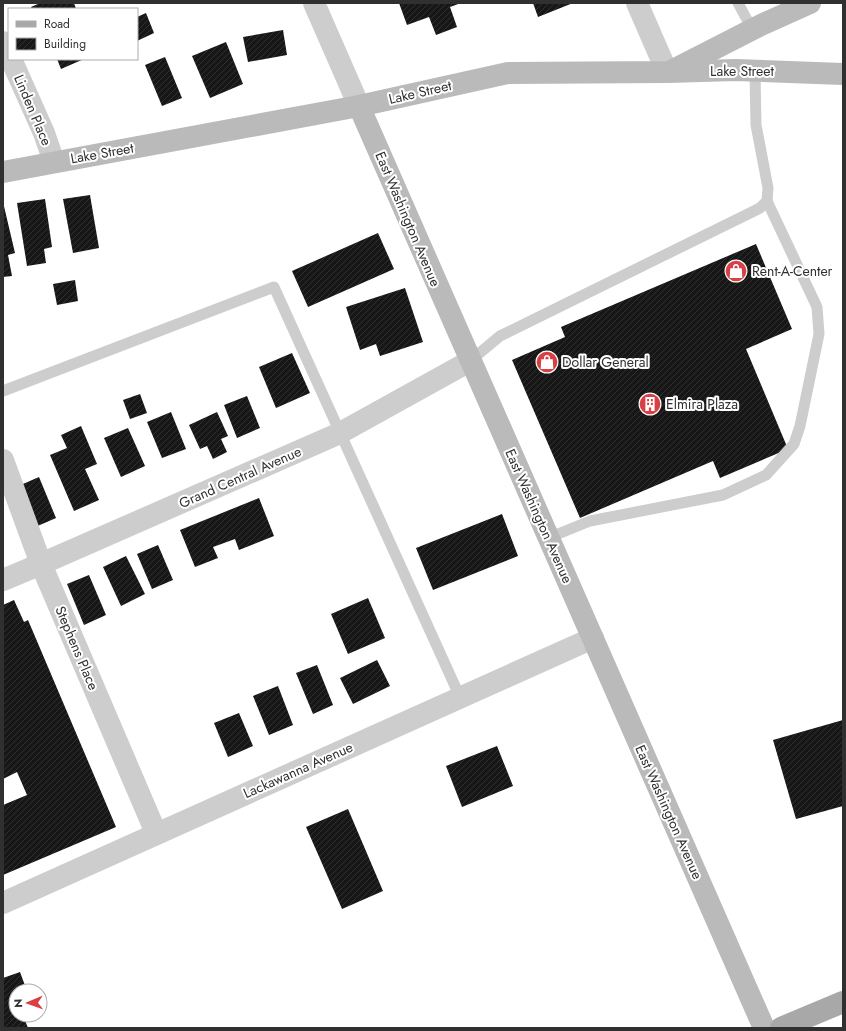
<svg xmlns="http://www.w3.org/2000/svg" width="846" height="1031" font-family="Jost,sans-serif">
	<defs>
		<pattern id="building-hatch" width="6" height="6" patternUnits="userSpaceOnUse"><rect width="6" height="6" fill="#171717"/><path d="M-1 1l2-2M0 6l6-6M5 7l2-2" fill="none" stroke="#303030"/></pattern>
	</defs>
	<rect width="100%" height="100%" fill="#fff"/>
	<!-- building -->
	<g fill="url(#building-hatch)">
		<path d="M40,3H74L76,9H32L31,7Z"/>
		<path d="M399,3H461L450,7L457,27L436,35L429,17L407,25Z"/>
		<path d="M533,3H573L538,17Z"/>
		<path d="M146,13L154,33L137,41V17Z"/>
		<path d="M283,30L287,55L248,62L243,37Z"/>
		<path d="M226,42L243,84L210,98L192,56Z"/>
		<path d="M165,57L182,98L162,106L145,65Z"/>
		<path d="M57,59H84L61,69Z"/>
		<path d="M90,195L99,248L73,253L63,199Z"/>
		<path d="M45,199L52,247L44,249L46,263L27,266L17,203Z"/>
		<path d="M3,202L15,253L8,255L12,276L3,277Z"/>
		<path d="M378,233L394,269L308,307L292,271Z"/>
		<path d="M756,244L792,329L746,349L788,449L720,478L713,461L580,518L512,360L565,337L561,327Z"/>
		<path d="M75,280L78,301L57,305L53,284Z"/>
		<path d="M405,288L423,342L380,356L376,344L360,350L346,307Z"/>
		<path d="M292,353L310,393L276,408L259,367Z"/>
		<path d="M140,394L147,413L130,419L123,400Z"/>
		<path d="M247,396L260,428L237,438L224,405Z"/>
		<path d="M171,412L186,449L162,458L147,422Z"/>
		<path d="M217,412L228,436L221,439L227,452L213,459L207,446L200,449L189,425Z"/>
		<path d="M81,426L97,464L85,469L99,500L74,511L50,455L67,448L61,435Z"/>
		<path d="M128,428L145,466L121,477L104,438Z"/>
		<path d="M39,477L56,518L33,528L16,487Z"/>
		<path d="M259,498L274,536L239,550L235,539L213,547L218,558L195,567L180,530Z"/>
		<path d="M502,514L518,556L433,590L416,548Z"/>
		<path d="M158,545L173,580L152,589L137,554Z"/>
		<path d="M126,556L145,594L121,606L103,567Z"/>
		<path d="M89,575L106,615L84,625L67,584Z"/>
		<path d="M368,598L385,638L348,654L331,614Z"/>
		<path d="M14,600L24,622L28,620L116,827L3,875V805L27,795L17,772L3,779V605Z"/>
		<path d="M377,660L390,686L353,704L340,678Z"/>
		<path d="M317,665L333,705L313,714L296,673Z"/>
		<path d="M278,686L293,725L269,735L253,696Z"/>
		<path d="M239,713L253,746L228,757L214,723Z"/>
		<path d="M843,720V806L796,819L773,740Z"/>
		<path d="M497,746L513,786L462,807L446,766Z"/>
		<path d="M348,809L383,891L342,909L306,827Z"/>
		<path d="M20,972L27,991H16V1015H23L28,1028H3V978Z"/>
	</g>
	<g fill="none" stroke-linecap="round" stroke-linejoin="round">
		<!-- lane -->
		<g stroke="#cdcdcd" stroke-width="11">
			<path d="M738,3L752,29"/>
			<path d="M470,361L500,336L748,214L760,208L767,201L768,188L756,125L755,71"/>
			<path d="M3,391L274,287L460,697"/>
			<path d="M548,538L590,521L723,495L766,475L794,444L800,426L819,334L817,307L767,201"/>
		</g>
		<!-- street -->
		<g stroke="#cdcdcd" stroke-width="22">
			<path d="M314,3L359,106"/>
			<path d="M637,3L667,72"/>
			<path d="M3,42L9,55"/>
			<path d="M11,59L44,133L54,162"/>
			<path d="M3,460L41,564L156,833"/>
			<path d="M3,580L41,564L340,433L470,361"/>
			<path d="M3,903L593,638"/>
		</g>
		<!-- secondary -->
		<g stroke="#bababa" stroke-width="22">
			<path d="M673,70L761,25L810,3"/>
			<path d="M359,106L764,1028"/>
			<path d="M3,172L359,106L508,73L667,72L736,70L843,74"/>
		</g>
		<!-- primary -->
		<path stroke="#a8a8a8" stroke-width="22" d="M781,1028L843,1002"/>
	</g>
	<!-- icons -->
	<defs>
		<g id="shop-disc" transform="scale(1.15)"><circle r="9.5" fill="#d84046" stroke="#fff"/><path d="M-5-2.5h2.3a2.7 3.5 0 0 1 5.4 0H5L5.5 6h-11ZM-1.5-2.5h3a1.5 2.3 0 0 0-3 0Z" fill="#fff"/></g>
		<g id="building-disc" transform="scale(1.15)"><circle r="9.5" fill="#d84046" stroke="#fff"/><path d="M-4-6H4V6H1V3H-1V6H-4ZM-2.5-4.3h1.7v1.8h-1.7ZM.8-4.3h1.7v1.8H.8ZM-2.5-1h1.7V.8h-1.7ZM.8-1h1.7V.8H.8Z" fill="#fff"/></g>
	</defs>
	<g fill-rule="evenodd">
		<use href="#shop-disc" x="736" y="271"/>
		<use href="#shop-disc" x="547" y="362"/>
		<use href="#building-disc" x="650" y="404"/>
	</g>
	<g text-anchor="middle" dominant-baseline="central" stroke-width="4" stroke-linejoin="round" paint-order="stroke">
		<!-- street labels -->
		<g font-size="14" fill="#303030" stroke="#fff">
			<text x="742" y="71">Lake Street</text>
			<text transform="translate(420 92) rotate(-13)">Lake Street</text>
			<text transform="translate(33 110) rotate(67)">Linden Place</text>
			<text transform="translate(102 153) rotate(-10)">Lake Street</text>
			<text transform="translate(408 219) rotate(67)">East Washington Avenue</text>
			<text transform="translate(240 477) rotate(-24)">Grand Central Avenue</text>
			<text transform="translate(539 516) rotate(66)">East Washington Avenue</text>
			<text transform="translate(77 648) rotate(67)">Stephens Place</text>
			<text transform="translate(298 770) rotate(-24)">Lackawanna Avenue</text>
			<text transform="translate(669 812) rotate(66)">East Washington Avenue</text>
		</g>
		<!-- poi labels -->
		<g font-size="14" fill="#303030" stroke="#fff" text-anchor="start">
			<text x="752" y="271">Rent-A-Center</text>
			<text x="562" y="362">Dollar General</text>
			<text x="666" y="404">Elmira Plaza</text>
		</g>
	</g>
	<!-- border -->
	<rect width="846" height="1031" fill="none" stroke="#303030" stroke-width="8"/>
	<!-- legend -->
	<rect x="8" y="8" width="130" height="52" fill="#ffffff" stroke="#acacac"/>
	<rect x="16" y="21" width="20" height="6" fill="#a8a8a8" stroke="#acacac"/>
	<text x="44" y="28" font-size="12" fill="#303030">Road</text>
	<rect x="16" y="38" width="20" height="12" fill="url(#building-hatch)" stroke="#acacac"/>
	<text x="44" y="48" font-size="12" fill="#303030">Building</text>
	<!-- north arrow -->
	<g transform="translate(28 1003) rotate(268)"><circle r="19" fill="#ffffff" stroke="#acacac"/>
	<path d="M0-3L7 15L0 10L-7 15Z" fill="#d84046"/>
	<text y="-6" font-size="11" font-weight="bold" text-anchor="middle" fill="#303030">N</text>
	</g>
</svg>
